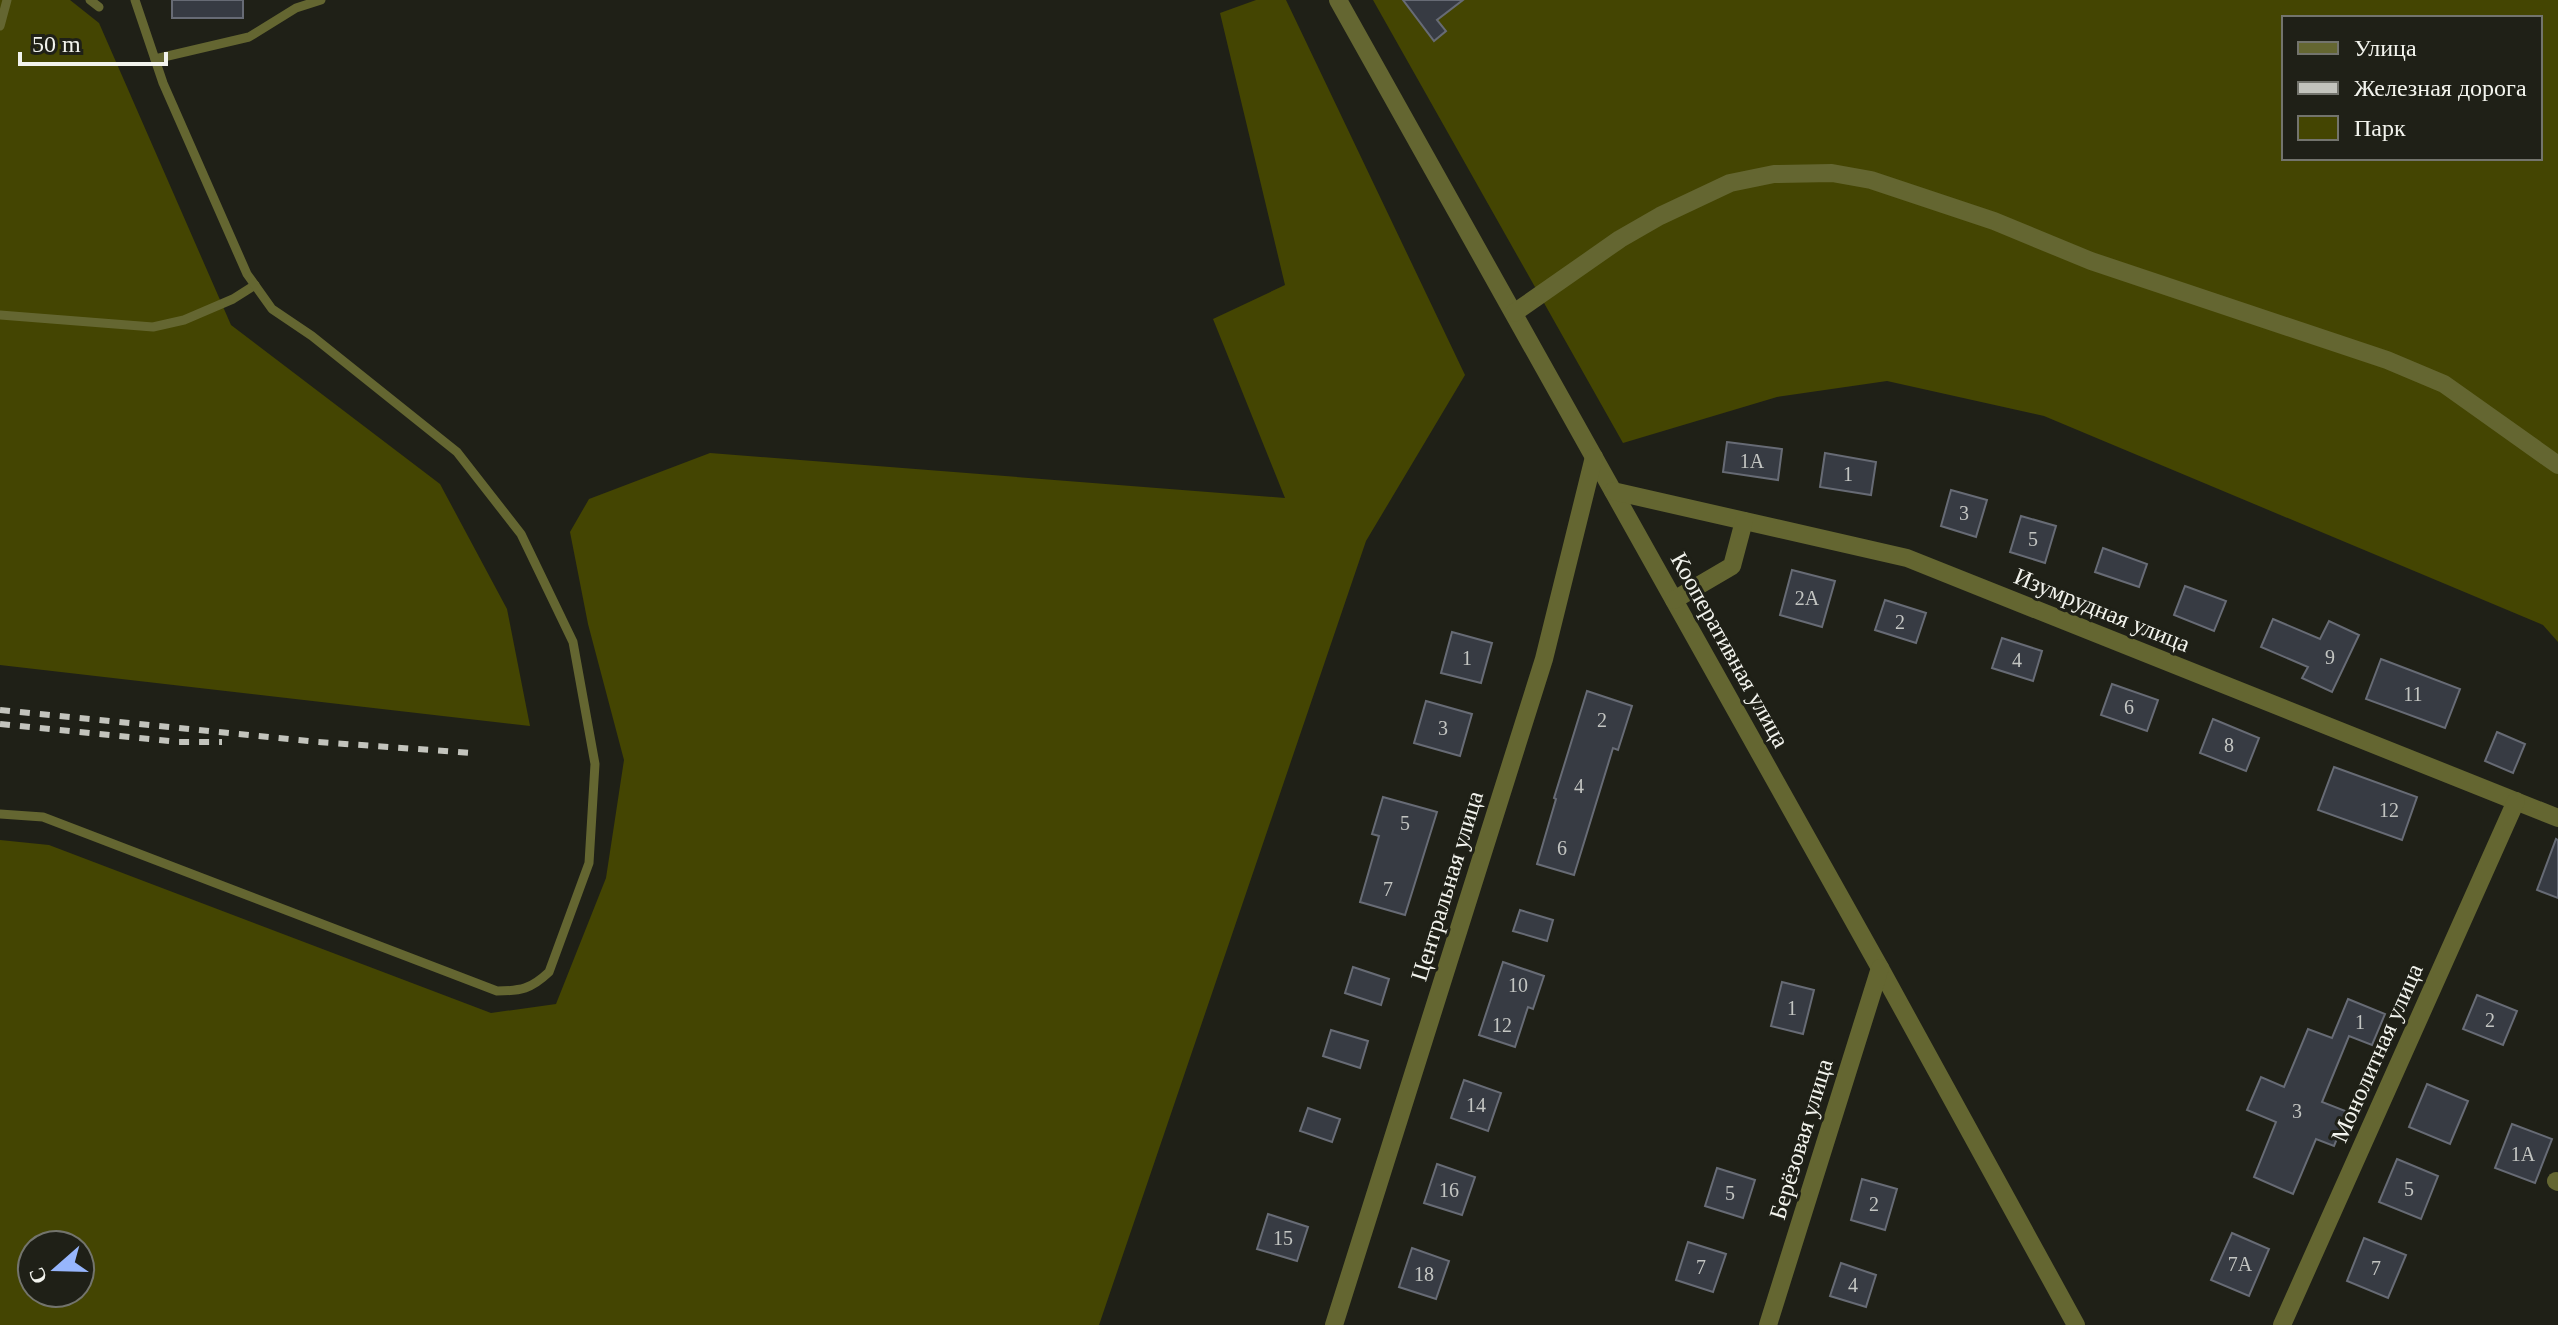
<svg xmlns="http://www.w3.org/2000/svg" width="2558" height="1325" font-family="Georgia,serif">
	<rect width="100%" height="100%" fill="#1f2017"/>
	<!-- green -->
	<g fill="#444502" fill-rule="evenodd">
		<path d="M0,0H70L99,23L231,325L440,484L507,609L530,726L0,665Z"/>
		<path d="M1256,0H1286L1465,375L1366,541L1099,1325H0V840L49,845L491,1013L556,1004L606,878L624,760L588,624L570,532L589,499L710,453L1285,498L1213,319L1285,285L1220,13ZM80,1245V1293H32V1245Z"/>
		<path d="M1373,0H2558V642L2543,625L2044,416L1887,381L1777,397L1623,443ZM2284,18H2540V158H2284Z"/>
	</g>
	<!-- building -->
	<g fill="#373b43" stroke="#676b75" stroke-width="2">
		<rect x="172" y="0" width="71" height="18"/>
		<path d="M1403,0H1463L1437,20L1446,31L1434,41Z"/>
		<path d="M1727,442L1782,449L1778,480L1723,472Z"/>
		<path d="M1825,453L1876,462L1871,495L1820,487Z"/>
		<path d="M1951,490L1987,500L1976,537L1941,526Z"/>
		<path d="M2021,516L2056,526L2045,563L2010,552Z"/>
		<path d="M2103,548L2147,564L2139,587L2095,572Z"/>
		<path d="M1792,570L1835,581L1822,627L1780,615Z"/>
		<path d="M2185,586L2226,601L2214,631L2174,615Z"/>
		<path d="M1885,600L1926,613L1916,643L1875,630Z"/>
		<path d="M2273,619L2320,639L2329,621L2359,635L2332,692L2302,678L2308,667L2261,647Z"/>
		<path d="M1452,632L1492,643L1481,683L1441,673Z"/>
		<path d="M2002,638L2042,651L2033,681L1992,668Z"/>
		<path d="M2381,659L2460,689L2445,728L2366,699Z"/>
		<path d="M2112,684L2158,700L2147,731L2101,715Z"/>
		<path d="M1587,691L1632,706L1618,750L1613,748L1574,875L1537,864L1556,799L1554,798Z"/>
		<path d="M1426,701L1472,714L1460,756L1414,743Z"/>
		<path d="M2213,719L2259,738L2246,771L2200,753Z"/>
		<path d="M2497,732L2525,744L2513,773L2485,761Z"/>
		<path d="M2334,767L2417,797L2402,840L2318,810Z"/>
		<path d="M1383,797L1437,812L1405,915L1360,902L1379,836L1372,834Z"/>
		<path d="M2556,839L2558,840V898L2537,890Z"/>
		<path d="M1520,910L1553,920L1547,941L1513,931Z"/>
		<path d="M1503,962L1544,976L1533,1009L1528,1007L1515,1047L1479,1035Z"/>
		<path d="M1353,967L1389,979L1381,1005L1345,993Z"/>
		<path d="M1782,982L1814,990L1803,1034L1771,1026Z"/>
		<path d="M2477,995L2517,1011L2503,1045L2463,1029Z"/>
		<path d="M2348,999L2385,1014L2372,1045L2349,1036L2322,1102L2348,1112L2334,1146L2316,1139L2293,1194L2254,1177L2276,1122L2247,1110L2261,1077L2284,1087L2308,1029L2332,1038Z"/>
		<path d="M1331,1030L1368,1041L1360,1068L1323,1056Z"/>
		<path d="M1464,1080L1501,1093L1488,1131L1451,1118Z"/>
		<path d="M2427,1084L2468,1101L2450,1144L2409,1127Z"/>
		<path d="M1308,1108L1340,1119L1332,1142L1300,1131Z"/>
		<path d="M2512,1124L2552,1139L2535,1183L2495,1168Z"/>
		<path d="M2397,1159L2438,1176L2421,1219L2379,1202Z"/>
		<path d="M1437,1164L1475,1177L1462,1215L1424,1203Z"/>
		<path d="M1717,1168L1755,1180L1743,1218L1705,1206Z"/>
		<path d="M1862,1179L1897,1189L1885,1230L1851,1220Z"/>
		<path d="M1268,1214L1308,1227L1297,1261L1257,1249Z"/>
		<path d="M2232,1233L2269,1249L2249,1296L2211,1280Z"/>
		<path d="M2364,1238L2406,1255L2388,1298L2347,1281Z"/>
		<path d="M1688,1242L1726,1254L1713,1292L1676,1280Z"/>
		<path d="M1412,1248L1449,1261L1436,1299L1399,1287Z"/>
		<path d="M1841,1263L1876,1275L1866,1307L1830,1296Z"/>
	</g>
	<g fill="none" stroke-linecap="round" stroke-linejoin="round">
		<!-- lane -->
		<g stroke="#646631" stroke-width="9">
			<path d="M90,0L99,7"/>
			<path d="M0,26L7,0"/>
			<path d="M155,59L249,37L296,8L321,0"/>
			<path d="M0,315L153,327L184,320L233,299L255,285"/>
			<path d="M0,814L43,817L497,991C521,991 531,989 549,972L589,863L595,764L573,642L521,534L457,452L312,336L272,309L247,274L163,83L135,0"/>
		</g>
		<!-- street -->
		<g stroke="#646631" stroke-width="18">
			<path d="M1338,0L1880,968L2076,1325"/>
			<path d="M1514,313L1620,239L1660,216L1730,183L1774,174L1832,173L1871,180L1994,221L2091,261L2387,360L2444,384L2558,465"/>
			<path d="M1613,491L1907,558L2558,818"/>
			<path d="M1674,600L1732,566L1744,521"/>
			<path d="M2556,1181L2558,1182"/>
			<path d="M1334,1325L1544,659L1594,457"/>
			<path d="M1768,1325L1880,968"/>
			<path d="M2282,1325L2516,801"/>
		</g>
		<!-- rail -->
		<g stroke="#c3c4bd" stroke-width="6" stroke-dasharray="10 10" stroke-linecap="butt">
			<path d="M0,710L318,742L473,753"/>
			<path d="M0,724L178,742H222"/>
		</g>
	</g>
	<g text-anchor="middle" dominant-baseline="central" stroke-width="6" stroke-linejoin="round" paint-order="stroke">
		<!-- number labels -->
		<g font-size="20" fill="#c3c5c2">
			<text x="1752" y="461">1А</text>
			<text x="1848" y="474">1</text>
			<text x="1964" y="513">3</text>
			<text x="2033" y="539">5</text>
			<text x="1807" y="598">2А</text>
			<text x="1900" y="622">2</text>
			<text x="2330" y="657">9</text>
			<text x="1467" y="658">1</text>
			<text x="2017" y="660">4</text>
			<text x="2413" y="694">11</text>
			<text x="2129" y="707">6</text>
			<text x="1602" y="720">2</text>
			<text x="1443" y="728">3</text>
			<text x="2229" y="745">8</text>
			<text x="1579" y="786">4</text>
			<text x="2389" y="810">12</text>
			<text x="1405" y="823">5</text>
			<text x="1562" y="848">6</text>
			<text x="1388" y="889">7</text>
			<text x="1518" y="985">10</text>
			<text x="1792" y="1008">1</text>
			<text x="2490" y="1020">2</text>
			<text x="2360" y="1022">1</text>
			<text x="1502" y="1025">12</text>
			<text x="1476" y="1105">14</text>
			<text x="2297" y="1111">3</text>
			<text x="2523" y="1154">1А</text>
			<text x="2409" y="1189">5</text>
			<text x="1449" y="1190">16</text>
			<text x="1730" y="1193">5</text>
			<text x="1874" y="1204">2</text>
			<text x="1283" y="1238">15</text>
			<text x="2240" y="1264">7А</text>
			<text x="1701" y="1267">7</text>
			<text x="2376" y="1268">7</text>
			<text x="1424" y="1274">18</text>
			<text x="1853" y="1285">4</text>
		</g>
		<!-- street labels -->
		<g font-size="24" fill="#f2f3ed" stroke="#1f2017">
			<text transform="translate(2102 610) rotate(22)">Изумрудная улица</text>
			<text transform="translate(1730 650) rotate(61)">Кооперативная улица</text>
			<text transform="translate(1447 886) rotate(-73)">Центральная улица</text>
			<text transform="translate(2377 1053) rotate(-66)">Монолитная улица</text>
			<text transform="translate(1801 1139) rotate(-73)">Берёзовая улица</text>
		</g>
	</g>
	<!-- legend -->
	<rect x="2282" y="16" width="260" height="144" fill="#1f2017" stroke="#73746d" stroke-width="2"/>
	<rect x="2298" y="42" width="40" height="12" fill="#646631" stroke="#73746d" stroke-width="2"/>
	<text x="2354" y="56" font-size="24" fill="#f2f3ed">Улица</text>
	<rect x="2298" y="82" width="40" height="12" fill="#c3c4bd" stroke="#73746d" stroke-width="2"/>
	<text x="2354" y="96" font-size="24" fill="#f2f3ed">Железная дорога</text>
	<rect x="2298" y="116" width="40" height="24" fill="#444502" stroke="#73746d" stroke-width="2"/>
	<text x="2354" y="136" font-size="24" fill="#f2f3ed">Парк</text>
	<!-- north arrow -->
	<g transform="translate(56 1269) rotate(250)"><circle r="38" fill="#1f2017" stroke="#73746d" stroke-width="2"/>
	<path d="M0-6L14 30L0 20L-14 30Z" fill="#97b6fd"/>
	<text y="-12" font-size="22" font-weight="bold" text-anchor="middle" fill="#f2f3ed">С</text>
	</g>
	<!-- scale -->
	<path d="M20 52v12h146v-12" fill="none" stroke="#f2f3ed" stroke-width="4"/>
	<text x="32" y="52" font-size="24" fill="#f2f3ed" stroke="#1f2017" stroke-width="6" paint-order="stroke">50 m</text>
</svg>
